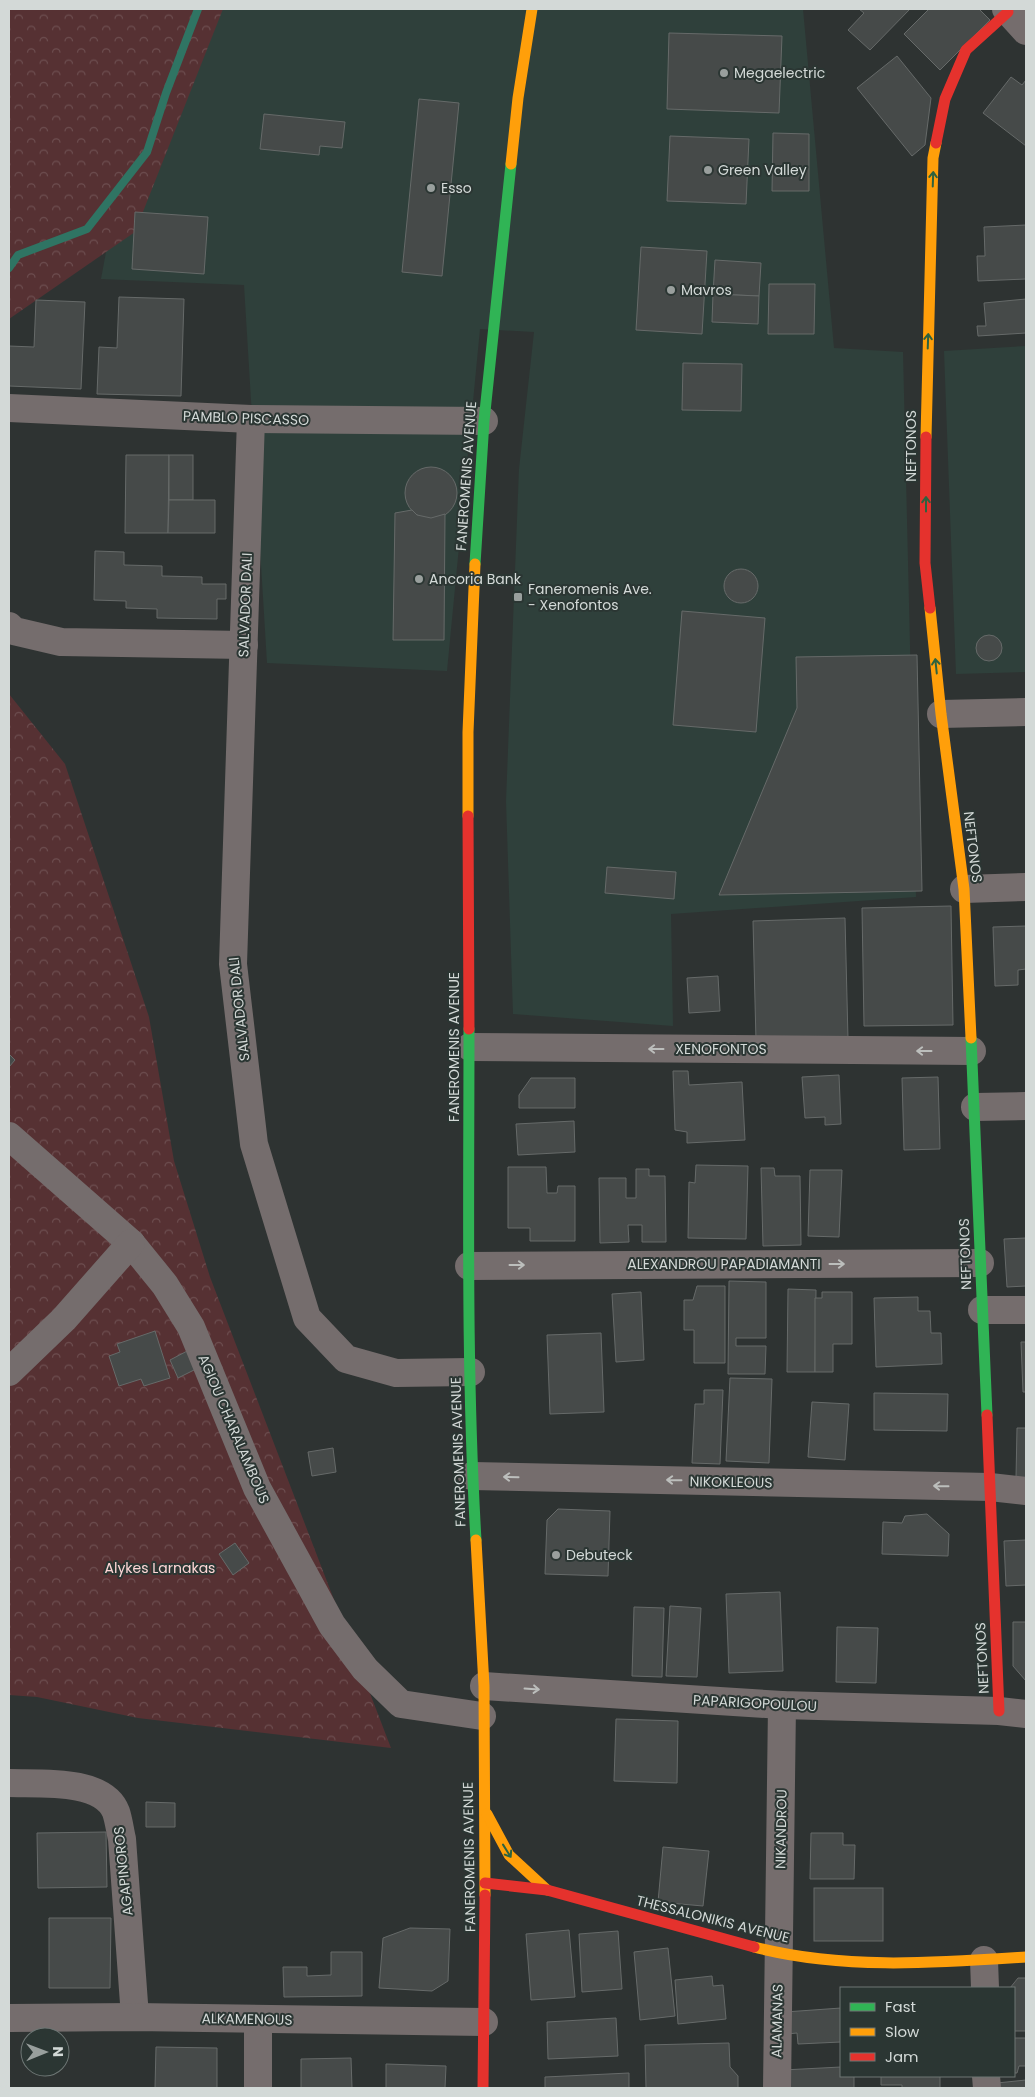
<svg xmlns="http://www.w3.org/2000/svg" width="1035" height="2097" font-family="Poppins,sans-serif">
	<defs>
		<pattern id="park-crowns" width="20" height="18" patternUnits="userSpaceOnUse" patternTransform="scale(1.25)"><rect width="20" height="18" fill="#563133"/><path d="M2 6a3 3 0 1 1 6 0M12 15a3 3 0 1 1 6 0" fill="none" stroke="#6d4e50"/></pattern>
	</defs>
	<rect width="100%" height="100%" fill="#2e3332"/>
	<!-- built -->
	<g fill="#2f403b">
		<path d="M151,9H803L834,348L903,352L916,897L671,914L673,1026L513,1014L506,801L519,469L534,332L480,329L447,671L267,663L244,285L101,279Z"/>
		<path d="M1026,346V672L956,674L944,351Z"/>
	</g>
	<!-- park -->
	<g fill="url(#park-crowns)">
		<path d="M9,9H223L135,232L9,319Z"/>
		<path d="M9,694L65,764L149,1017L174,1161L210,1277L391,1748L138,1718L37,1697L9,1695Z"/>
	</g>
	<g fill="none" stroke-linecap="round" stroke-linejoin="round">
		<!-- stream -->
		<path stroke="#2f7463" stroke-width="8" d="M9,268L18,255L87,229L147,152L166,93L198,9"/>
	</g>
	<!-- building -->
	<g fill="#464a49" stroke="#666a69">
		<path d="M859,9H910L870,50L848,30L864,13Z"/>
		<path d="M929,9H979L990,20L940,70L904,34Z"/>
		<path d="M669,33L782,36L779,113L667,109Z"/>
		<path d="M897,56L931,98L925,145L912,156L857,88Z"/>
		<path d="M1011,77L1022,85L1026,80V146L983,113Z"/>
		<path d="M419,99L459,103L442,276L402,272Z"/>
		<path d="M264,114L345,122L342,148L320,146L319,155L260,149Z"/>
		<path d="M773,133L809,134V191H772Z"/>
		<path d="M670,136L749,139L746,204L667,201Z"/>
		<path d="M135,212L208,217L204,274L132,269Z"/>
		<path d="M1026,225V279L978,281L977,256H985L984,227Z"/>
		<path d="M641,247L707,251L702,334L636,330Z"/>
		<path d="M715,260L761,263L759,296L713,294Z"/>
		<path d="M769,284H815L814,334H768Z"/>
		<path d="M713,294L759,296L758,324L712,322Z"/>
		<path d="M119,297L184,299L181,396L97,394L99,347L117,348Z"/>
		<path d="M1026,299V333L978,336L977,326H986L984,303Z"/>
		<path d="M36,300L85,302L81,389L9,386V346L34,347Z"/>
		<path d="M683,363L742,364L741,411L682,410Z"/>
		<path d="M126,455H169L168,533H125Z"/>
		<rect x="169" y="455" width="24" height="45"/>
		<circle cx="431" cy="493" r="26"/>
		<path d="M169,500H215V533H168Z"/>
		<path d="M412,510L417,515L431,518L445,514L444,640H393L395,513Z"/>
		<path d="M95,551L124,552V565L162,566V576L202,577V584H226V599H217V619L157,618V609L126,608V601L94,600Z"/>
		<circle cx="741" cy="586" r="17"/>
		<path d="M682,611L765,618L756,732L673,725Z"/>
		<circle cx="989" cy="648" r="13"/>
		<path d="M917,655L922,891L719,895L797,708L796,657Z"/>
		<path d="M607,867L676,872L674,899L605,893Z"/>
		<path d="M951,906L953,1025L864,1026L862,908Z"/>
		<path d="M845,918L848,1039L756,1041L753,921Z"/>
		<path d="M1026,926V969L1018,970V985L995,986L993,927Z"/>
		<path d="M718,976L720,1011L689,1013L687,978Z"/>
		<path d="M9,1054L15,1060L9,1067Z"/>
		<path d="M673,1071H688L689,1085L742,1082L745,1140L687,1143V1132L675,1130Z"/>
		<path d="M839,1075L841,1124L825,1125V1117L805,1118L802,1077Z"/>
		<path d="M938,1077L940,1149L904,1150L902,1078Z"/>
		<path d="M531,1078H575V1108H519V1095Z"/>
		<path d="M574,1121L575,1152L518,1155L516,1124Z"/>
		<path d="M696,1165L748,1166L746,1239L688,1238L689,1182L695,1183Z"/>
		<path d="M508,1167H546L547,1193H557L558,1186H575V1241H530V1228H508Z"/>
		<path d="M761,1168H774L775,1176H800L801,1245L763,1246Z"/>
		<path d="M636,1169H649V1176H665L666,1242H642V1225H628L629,1242L600,1243L599,1178H626V1198H636Z"/>
		<path d="M810,1170H842L839,1237L808,1236Z"/>
		<path d="M1026,1238V1286L1007,1287L1004,1239Z"/>
		<path d="M729,1281L766,1282V1338H736V1346H766L765,1374H728Z"/>
		<path d="M697,1286H725V1363H694V1330H684V1300H693Z"/>
		<path d="M788,1289L816,1290L815,1372H787Z"/>
		<path d="M641,1292L644,1360L616,1362L612,1294Z"/>
		<path d="M822,1292H852V1344H833V1372H815V1298H822Z"/>
		<path d="M918,1297V1311H930L931,1333H941L942,1364L876,1367L874,1298Z"/>
		<path d="M155,1331L170,1378L144,1386L141,1379L119,1386L109,1356L120,1352L117,1344Z"/>
		<path d="M601,1333L604,1412L550,1414L547,1335Z"/>
		<path d="M1021,1342H1026V1392H1023Z"/>
		<path d="M191,1349L200,1367L178,1378L170,1360Z"/>
		<path d="M730,1378L772,1379L769,1463L726,1461Z"/>
		<path d="M704,1390H723L720,1464L692,1463L695,1404H704Z"/>
		<path d="M874,1393L948,1394L947,1431L874,1430Z"/>
		<path d="M812,1402L849,1404L845,1460L808,1457Z"/>
		<path d="M1017,1428H1026V1478H1016Z"/>
		<path d="M333,1448L336,1472L312,1476L308,1452Z"/>
		<path d="M558,1509L610,1511L608,1576L545,1574L547,1520Z"/>
		<path d="M927,1514L949,1534L948,1556L882,1554L883,1522L902,1523L905,1516Z"/>
		<path d="M1026,1540V1585L1006,1586L1004,1541Z"/>
		<path d="M235,1543L249,1563L233,1575L219,1554Z"/>
		<path d="M780,1592L783,1671L729,1673L726,1594Z"/>
		<path d="M670,1606L701,1608L697,1677L666,1676Z"/>
		<path d="M634,1607L664,1608L662,1677L632,1676Z"/>
		<path d="M1013,1622H1026V1681L1013,1666Z"/>
		<path d="M837,1627L878,1628L876,1683L836,1682Z"/>
		<path d="M616,1719L678,1721L677,1783L614,1781Z"/>
		<path d="M146,1802L175,1803V1827H146Z"/>
		<path d="M106,1832L107,1887L38,1888L37,1833Z"/>
		<path d="M811,1833H843V1845H855L854,1879H810Z"/>
		<path d="M663,1847L709,1851L703,1906L658,1902Z"/>
		<rect x="814" y="1888" width="69" height="53"/>
		<path d="M49,1918H111L110,1988H49Z"/>
		<path d="M410,1928L450,1929L448,1981L432,1991L379,1988L383,1938Z"/>
		<path d="M569,1930L575,1997L531,2000L526,1934Z"/>
		<path d="M618,1931L622,1989L582,1992L579,1934Z"/>
		<path d="M668,1948L675,2016L640,2020L634,1952Z"/>
		<path d="M331,1952H362V1996L284,1997L283,1967H307V1976L331,1975Z"/>
		<path d="M712,1976L713,1986L723,1985L726,2019L678,2024L675,1980Z"/>
		<path d="M1018,1978H1026V2031H1014V1988H1010Z"/>
		<path d="M841,2008V2042L798,2044L797,2033L787,2034L785,2012Z"/>
		<path d="M616,2018L618,2056L548,2059L547,2022Z"/>
		<path d="M1014,2038H1026V2066H1019L1017,2073H1014Z"/>
		<path d="M729,2043L730,2067L738,2076V2088H646L645,2045Z"/>
		<path d="M156,2047L217,2048V2088H155Z"/>
		<path d="M351,2058L352,2088H301V2059Z"/>
		<path d="M386,2064L446,2066L445,2088H386Z"/>
		<path d="M841,2067V2076H854V2088H784L783,2070Z"/>
		<path d="M629,2073V2088H545V2077Z"/>
		<path d="M881,2076H940V2088H902V2085H881Z"/>
		<path d="M1026,2080V2088H998L997,2083Z"/>
	</g>
	<g fill="none" stroke-linecap="round" stroke-linejoin="round">
		<!-- street -->
		<g stroke="#756d6d" stroke-width="28">
			<path d="M1006,9L1026,31"/>
			<path d="M9,408L251,419L484,421"/>
			<path d="M251,419L233,964L254,1144L307,1318L346,1359L396,1373L471,1372"/>
			<path d="M9,626L14,631L61,642L244,645"/>
			<path d="M941,714L1026,712"/>
			<path d="M964,889L1026,887"/>
			<path d="M470,1047L972,1051"/>
			<path d="M975,1107L1026,1106"/>
			<path d="M9,1136L131,1243L165,1285L191,1327L257,1488L332,1625L365,1669L401,1704L482,1716"/>
			<path d="M469,1266L980,1263"/>
			<path d="M982,1310H1026"/>
			<path d="M9,1372L64,1319L131,1243"/>
			<path d="M472,1476L990,1487L1026,1491"/>
			<path d="M484,1686L782,1705L999,1711L1026,1714"/>
			<path d="M9,1783C38,1784 103,1778 116,1812C119,1821 120,1831 122,1839L135,2017"/>
			<path d="M984,1960L985,1988"/>
			<path d="M9,2018L135,2017L484,2022"/>
			<path d="M986,2076L987,2088"/>
			<path d="M258,2088V2020"/>
			<path d="M777,2088L782,1705"/>
		</g>
		<!-- fast -->
		<g stroke="#30b455" stroke-width="11">
			<path d="M475,564L484,421L511,164"/>
			<path d="M469,1029C469,1199 466,1370 476,1540"/>
			<path d="M971,1038L987,1415"/>
		</g>
		<!-- slow -->
		<g stroke="#ff9f0a" stroke-width="11">
			<path d="M511,164L518,98L532,9"/>
			<path d="M926,437L933,158L936,143"/>
			<path d="M930,608L941,714L964,889L971,1038"/>
			<path d="M468,816V732L475,564"/>
			<path d="M476,1540L484,1686L485,1895"/>
			<path d="M487,1814L509,1855L547,1890"/>
			<path d="M754,1947C843,1970 935,1963 1026,1957"/>
		</g>
		<!-- jam -->
		<g stroke="#e5322d" stroke-width="11">
			<path d="M936,143L945,99L966,50L1008,12"/>
			<path d="M926,437L925,563L930,608"/>
			<path d="M468,816L469,1029"/>
			<path d="M987,1415L999,1711"/>
			<path d="M485,1883L547,1890L754,1947"/>
			<path d="M483,2088L485,1895"/>
		</g>
	</g>
	<!-- one-way arrows -->
	<defs><path id="oneway-shaft" d="M-6 0H5M1.5-3L5.5 0L1.5 3" fill="none" stroke-width="1.6" stroke-linecap="round" stroke-linejoin="round" transform="scale(1.25)"/></defs>
	<g stroke="#2d623f">
		<use href="#oneway-shaft" transform="translate(933 179) rotate(-88)"/>
		<use href="#oneway-shaft" transform="translate(928 341) rotate(-88)"/>
		<use href="#oneway-shaft" transform="translate(926 504) rotate(-90)"/>
		<use href="#oneway-shaft" transform="translate(936 666) rotate(-96)"/>
		<use href="#oneway-shaft" transform="translate(507 1851) rotate(58)"/>
	</g>
	<g stroke="#bcbebc">
		<use href="#oneway-shaft" transform="translate(656 1049) rotate(-180)"/>
		<use href="#oneway-shaft" transform="translate(924 1051) rotate(-180)"/>
		<use href="#oneway-shaft" transform="translate(837 1264)"/>
		<use href="#oneway-shaft" transform="translate(517 1265)"/>
		<use href="#oneway-shaft" transform="translate(511 1477) rotate(-179)"/>
		<use href="#oneway-shaft" transform="translate(674 1480) rotate(-179)"/>
		<use href="#oneway-shaft" transform="translate(941 1486) rotate(-179)"/>
		<use href="#oneway-shaft" transform="translate(532 1689) rotate(4)"/>
	</g>
	<!-- markers -->
	<g fill="#999f9d" stroke="#2b3633" stroke-width="2">
		<circle cx="724" cy="73" r="5"/>
		<circle cx="708" cy="170" r="5"/>
		<circle cx="431" cy="188" r="5"/>
		<circle cx="671" cy="290" r="5"/>
		<circle cx="419" cy="579" r="5"/>
		<rect x="513" y="592" width="10" height="10" rx="2.5"/>
		<circle cx="556" cy="1555" r="5"/>
	</g>
	<g text-anchor="middle" dominant-baseline="central" stroke-width="4" stroke-linejoin="round" paint-order="stroke">
		<!-- poi labels -->
		<g font-size="14" fill="#d3d9d7" stroke="#2b3633" text-anchor="start">
			<text x="734" y="73">Megaelectric</text>
			<text x="718" y="170">Green Valley</text>
			<text x="441" y="188">Esso</text>
			<text x="681" y="290">Mavros</text>
			<text x="429" y="579">Ancoria Bank</text>
			<text x="528" y="589">Faneromenis Ave.<tspan x="528" dy="16">- Xenofontos</tspan></text>
			<text x="566" y="1555">Debuteck</text>
		</g>
		<!-- street labels -->
		<g font-size="14" fill="#d3d9d7" stroke="#2b3633">
			<text transform="translate(246 418) rotate(2)">PAMBLO PISCASSO</text>
			<text transform="translate(911 446) rotate(-90)">NEFTONOS</text>
			<text transform="translate(466 476) rotate(-86)">FANEROMENIS AVENUE</text>
			<text transform="translate(245 605) rotate(-88)">SALVADOR DALI</text>
			<text transform="translate(973 847) rotate(83)">NEFTONOS</text>
			<text transform="translate(239 1009) rotate(-96)">SALVADOR DALI</text>
			<text transform="translate(454 1047) rotate(-90)">FANEROMENIS AVENUE</text>
			<text x="721" y="1049">XENOFONTOS</text>
			<text transform="translate(965 1254) rotate(-92)">NEFTONOS</text>
			<text x="724" y="1264">ALEXANDROU PAPADIAMANTI</text>
			<text transform="translate(234 1429) rotate(67)">AGIOU CHARALAMBOUS</text>
			<text transform="translate(458 1452) rotate(-92)">FANEROMENIS AVENUE</text>
			<text transform="translate(731 1482) rotate(1)">NIKOKLEOUS</text>
			<text transform="translate(982 1658) rotate(-93)">NEFTONOS</text>
			<text transform="translate(755 1703) rotate(3)">PAPARIGOPOULOU</text>
			<text transform="translate(781 1829) rotate(-89)">NIKANDROU</text>
			<text transform="translate(469 1857) rotate(-91)">FANEROMENIS AVENUE</text>
			<text transform="translate(123 1871) rotate(-96)">AGAPINOROS</text>
			<text transform="translate(713 1919) rotate(14)">THESSALONIKIS AVENUE</text>
			<text transform="translate(247 2019) rotate(1)">ALKAMENOUS</text>
			<text transform="translate(777 2021) rotate(-89)">ALAMANAS</text>
		</g>
		<!-- park labels -->
		<g font-size="14" fill="#fdd6d6" stroke="#2b3633">
			<text x="160" y="1568">Alykes Larnakas</text>
		</g>
	</g>
	<!-- border -->
	<rect width="1035" height="2097" fill="none" stroke="#d3d9d7" stroke-width="20"/>
	<!-- legend -->
	<rect x="840" y="1987" width="175" height="90" fill="#2b3633" stroke="#6e7775"/>
	<rect x="850" y="2003" width="25" height="8" fill="#30b455" stroke="#6e7775"/>
	<text x="885" y="2012" font-size="15" fill="#d3d9d7">Fast</text>
	<rect x="850" y="2028" width="25" height="8" fill="#ff9f0a" stroke="#6e7775"/>
	<text x="885" y="2037" font-size="15" fill="#d3d9d7">Slow</text>
	<rect x="850" y="2053" width="25" height="8" fill="#e5322d" stroke="#6e7775"/>
	<text x="885" y="2062" font-size="15" fill="#d3d9d7">Jam</text>
	<!-- north arrow -->
	<g transform="translate(45 2052) rotate(89)"><circle r="24" fill="#2b3633" stroke="#6e7775"/>
	<path d="M0-4L9 19L0 12L-9 19Z" fill="#999f9d"/>
	<text y="-8" font-size="14" font-weight="bold" text-anchor="middle" fill="#d3d9d7">N</text>
	</g>
</svg>
